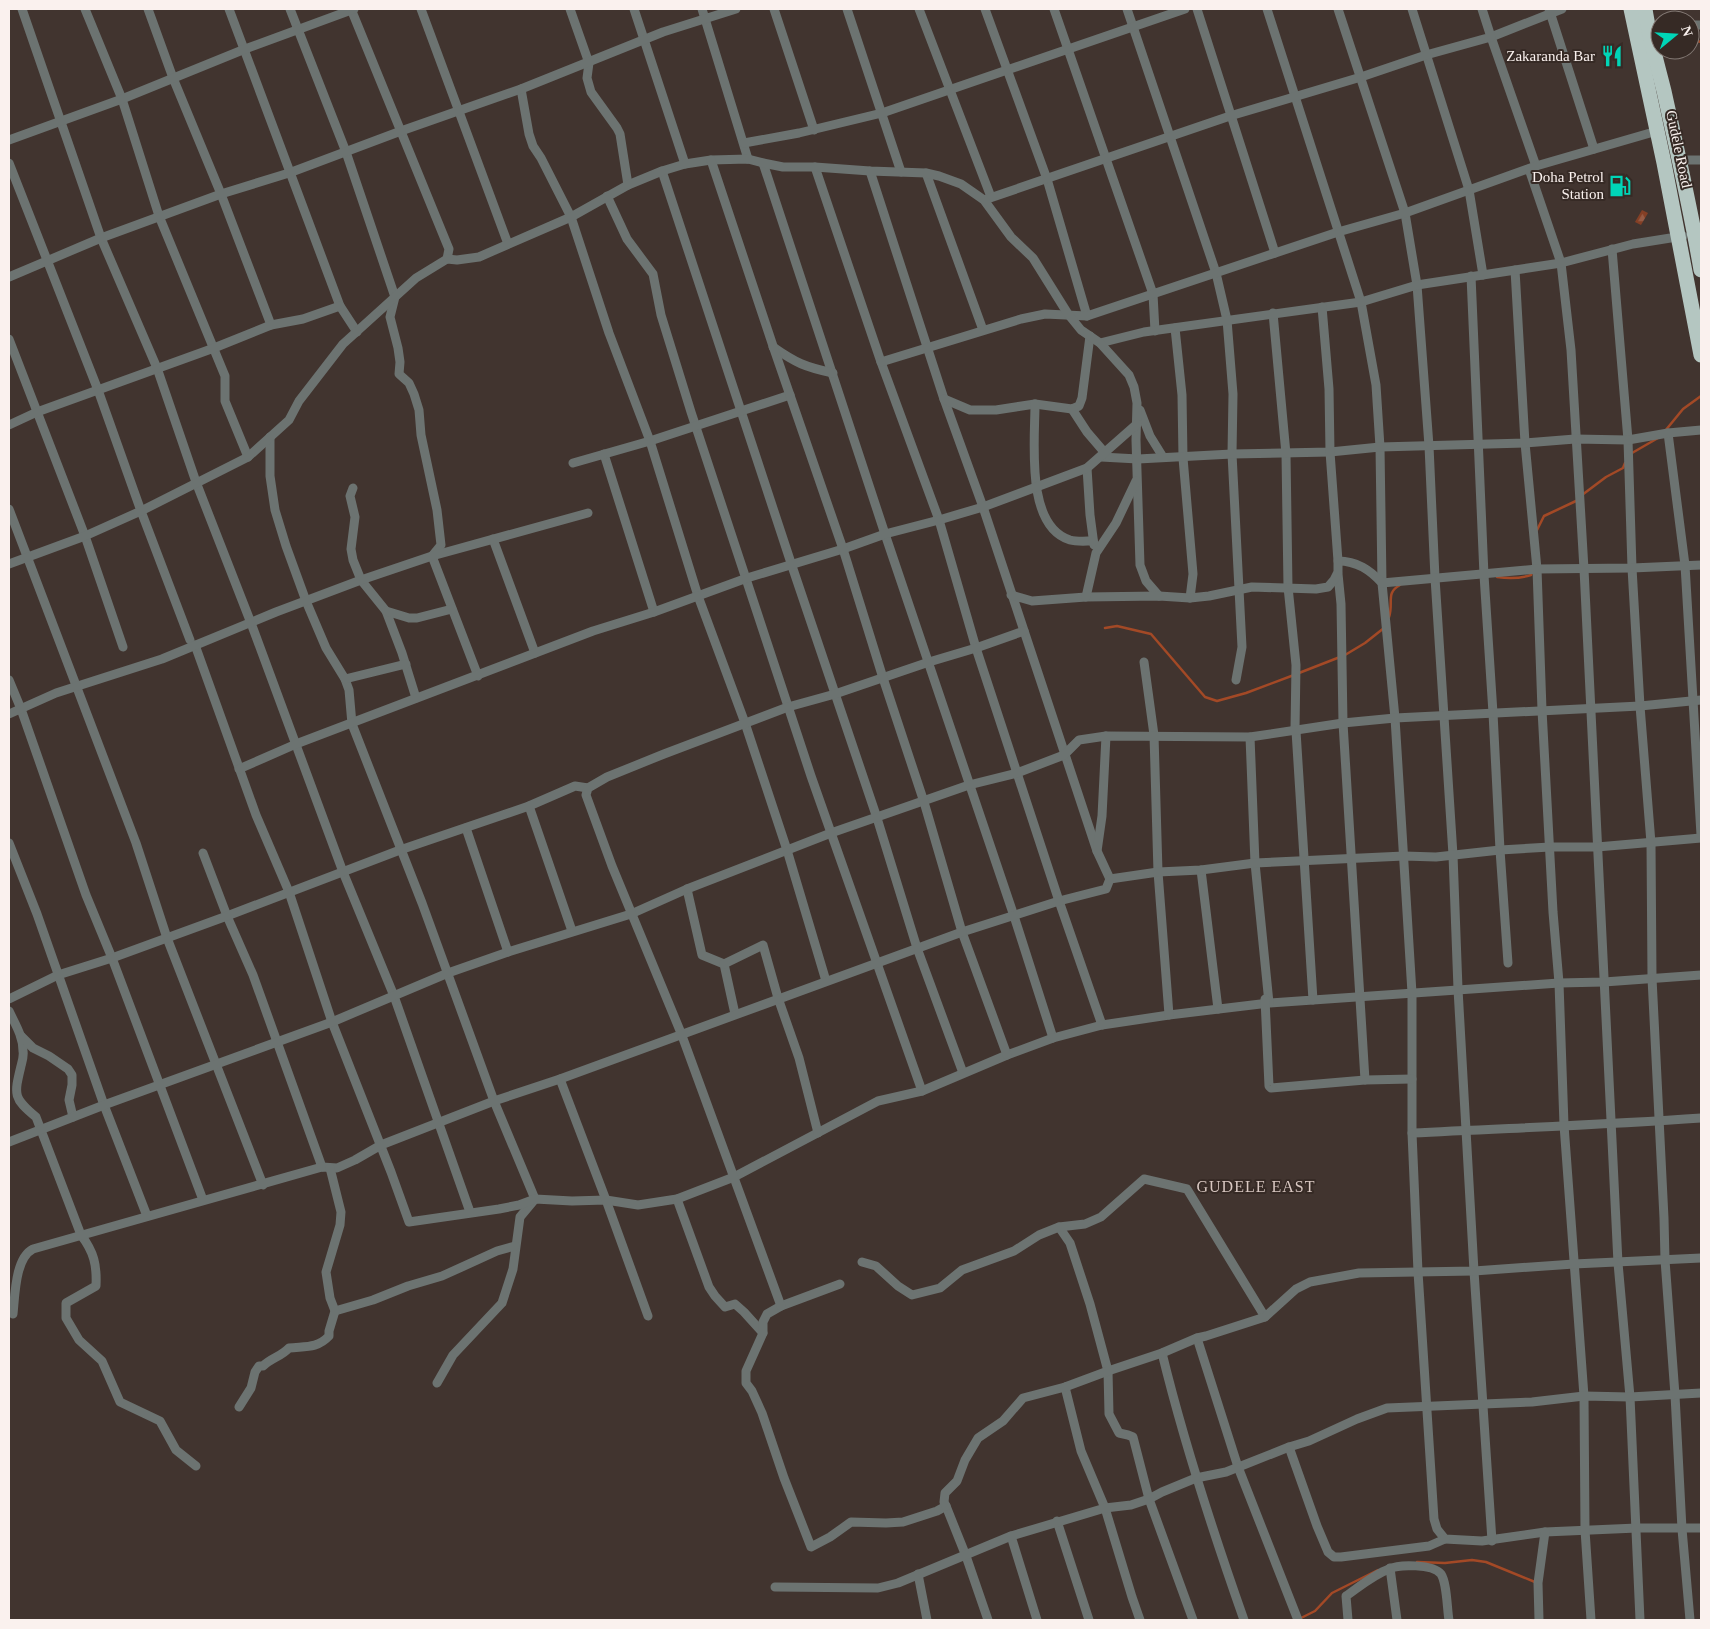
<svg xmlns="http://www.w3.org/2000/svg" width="1710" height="1629" font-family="Georgia,serif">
	<defs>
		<pattern id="forest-firs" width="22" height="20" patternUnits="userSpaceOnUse" patternTransform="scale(1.25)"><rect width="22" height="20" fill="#843f25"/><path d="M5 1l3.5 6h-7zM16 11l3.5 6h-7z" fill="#965b45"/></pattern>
	</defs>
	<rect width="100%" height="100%" fill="#41342f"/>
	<!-- forest -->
	<path fill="url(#forest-firs)" d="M1642,210L1648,213L1641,225L1635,222Z"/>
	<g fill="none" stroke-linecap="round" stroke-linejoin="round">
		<!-- stream -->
		<g stroke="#a34926" stroke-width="2.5">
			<path d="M1690,39L1701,42"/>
			<path d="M1665,431L1683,409L1701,396"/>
			<path d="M1632,453L1658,438"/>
			<path d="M1582,495L1606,477L1623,468L1625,463"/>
			<path d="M1537,530L1544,516L1576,501"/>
			<path d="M1497,577C1510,579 1519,579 1531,575L1532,572"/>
			<path d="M1389,617C1394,603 1385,593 1400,585"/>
			<path d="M1105,628L1117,626L1151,634L1205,697L1217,701L1246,693L1294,675"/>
			<path d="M1345,655L1365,643L1384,628"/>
			<path d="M1299,673L1340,657"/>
			<path d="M1417,1562L1445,1563L1472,1560L1486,1562L1535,1582"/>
			<path d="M1301,1618L1315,1611L1332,1593L1378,1570"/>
		</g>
		<!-- street -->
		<g stroke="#6c7371" stroke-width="9">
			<path d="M22,9L101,238L157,368L196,482L251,623L343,872L394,996L470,1212"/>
			<path d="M85,9L122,99L159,216L225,376V401L248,457"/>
			<path d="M148,9L173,78L221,194L271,325"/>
			<path d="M229,9L340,306L357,332"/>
			<path d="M290,9L346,152L395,297L390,317L398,348L400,362L399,374L409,383L414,394L419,410L421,435L437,510L441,545L432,556L478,676"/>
			<path d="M351,9L442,232L449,249L447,259"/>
			<path d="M421,9L508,244"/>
			<path d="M570,9L589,63L587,78L591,92L617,128L620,134L628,185"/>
			<path d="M634,9L685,164"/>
			<path d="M702,9L748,159"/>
			<path d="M774,9L814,130"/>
			<path d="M847,9L901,172"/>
			<path d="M919,9L991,197"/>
			<path d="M985,9L1047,179L1087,316"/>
			<path d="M1054,9L1153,294L1155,331"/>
			<path d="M1127,9L1216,273L1227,320L1233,394L1232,454L1242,647L1236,680"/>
			<path d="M1197,9L1275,253"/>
			<path d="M1267,9L1361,302L1376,385L1380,447L1382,583L1395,718L1412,993V1133L1418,1272L1434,1519L1437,1529L1445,1539L1482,1541L1545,1532L1637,1528H1701"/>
			<path d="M1338,9L1405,213L1417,285L1429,446L1435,578L1453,855L1458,989L1474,1271L1492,1541"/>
			<path d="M1412,9L1469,190L1483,275"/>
			<path d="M1549,9L1594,149"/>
			<path d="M1690,25H1701"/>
			<path d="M521,89L529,134L533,146L541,158L571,217L609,333L650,441L698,596L745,723L787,850L826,981"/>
			<path d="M9,140L122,99L245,49L354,9"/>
			<path d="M744,143L799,133L882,113L1185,9"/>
			<path d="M1679,160H1701"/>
			<path d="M9,163L98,390L141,511L190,640"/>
			<path d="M763,163L885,534L1014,916L1053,1038"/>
			<path d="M1536,166L1491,37L1562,9"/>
			<path d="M815,167L881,362L939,520L976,648L1059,901L1102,1025"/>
			<path d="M1529,169L1561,263L1571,350L1584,569L1618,1263L1630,1397L1640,1620"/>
			<path d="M662,171L792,566L877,818L917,948L963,1073"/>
			<path d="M870,171L944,399L983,507L1097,851"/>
			<path d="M926,173L983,330"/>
			<path d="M607,196L627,239L653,274L661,315L691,412L811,776L922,1091"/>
			<path d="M984,200L1230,116L1361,77L1426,55L1491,37L1482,9"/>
			<path d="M1612,249L1628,440L1632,568L1640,706L1651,843L1652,978L1664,1218L1665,1260L1675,1395L1682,1529L1690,1620"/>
			<path d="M1515,270L1525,443L1537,569L1542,710L1553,912L1559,983L1564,1125L1584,1396L1585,1530L1591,1620"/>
			<path d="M1471,276L1484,575L1493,713L1500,850L1508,963"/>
			<path d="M9,277L101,238L221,194L289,173L401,131L521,89L663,32L736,9"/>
			<path d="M1273,313L1286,454L1288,587L1296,665L1295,729"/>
			<path d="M1175,328L1182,395L1183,458L1193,574L1190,598"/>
			<path d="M9,339L85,536L123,647"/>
			<path d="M1100,343L1144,332L1361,302L1417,285L1561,263L1633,244L1683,236"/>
			<path d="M773,347C796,363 805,367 833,373"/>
			<path d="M881,362L1021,319L1045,314L1087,316L1338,232L1405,213L1536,166L1657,131"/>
			<path d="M944,399L970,410H996L1035,404L1072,409L1079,406L1082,398L1090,336"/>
			<path d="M1035,404C1035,441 1025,526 1070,540C1077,542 1086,541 1093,541"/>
			<path d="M1072,409L1087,432L1105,453"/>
			<path d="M1140,410L1150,436L1163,457"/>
			<path d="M9,425L37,412L214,348L271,325L303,319L340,306"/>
			<path d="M1668,433L1685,565L1701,835"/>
			<path d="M270,437V476L275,510L286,546L306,601L326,648L345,679L349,690L352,724L422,903L494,1101L535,1199L520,1217L513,1269L502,1303L453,1355L437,1383"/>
			<path d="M604,454L654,612"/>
			<path d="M1101,457L1138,459L1232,454L1330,452L1380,447L1525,443L1575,439L1628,440L1668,433L1701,430"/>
			<path d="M573,463L650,441L790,395"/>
			<path d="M1087,468L1090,515L1094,545"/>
			<path d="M353,488L350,496L355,517L351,549L353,560L361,580L386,611L402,653L416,698"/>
			<path d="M9,509L136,843L167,938L263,1185"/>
			<path d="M493,539L535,653"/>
			<path d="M1338,561C1357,561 1370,570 1382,583L1537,569L1632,568L1701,565"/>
			<path d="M9,564L85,536L141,511L248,457L289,420L299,401L343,344L416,278L447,259L457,260L479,257L571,217L628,185L662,171L685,164L711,160L748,159L763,163L783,167H815L870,171L926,173L939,176L961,184L984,200L1011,237L1033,258L1068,314L1081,330L1100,343L1129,375L1134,387L1137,403L1136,440L1140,565L1146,581L1159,596"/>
			<path d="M1338,574L1341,604L1343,723L1365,1080"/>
			<path d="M1011,595L1032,601L1086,597L1159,596L1190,598L1209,596L1252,587L1316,589L1328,587L1334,580L1338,572V561L1330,452L1329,389L1322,307"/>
			<path d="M1086,597L1096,553L1116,523L1136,481"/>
			<path d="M386,611L409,618H417L452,609"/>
			<path d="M195,645L256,815L289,892L332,1022L391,1172L409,1222L499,1209L519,1205L535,1199L572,1201L606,1200L638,1205L677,1199L734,1177L878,1101L922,1091L1007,1055L1053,1038L1102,1025L1169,1015L1269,1003L1313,1000L1296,731"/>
			<path d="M1144,662L1154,735L1158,872L1169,1015"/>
			<path d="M345,679L406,664"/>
			<path d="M9,680L21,709L86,895L112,958L203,1200"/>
			<path d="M9,714L56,693L162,659L276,612L361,580L432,556L588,513"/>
			<path d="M1106,736L1102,816L1097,851L1110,879"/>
			<path d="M1250,737L1255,863L1269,1003"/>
			<path d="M239,769L296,744L593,631L654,612L747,578L843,549L885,534L939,520L983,507L1087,468L1137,424"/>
			<path d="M529,806L572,931"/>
			<path d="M466,828L508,952"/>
			<path d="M9,843L37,914L104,1105L147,1216"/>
			<path d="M203,853L227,916L253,975L322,1167"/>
			<path d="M1201,870L1218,1009"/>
			<path d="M687,889L702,955L724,964L735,1014"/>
			<path d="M724,964L763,945L778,998L799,1058L818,1133"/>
			<path d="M9,999L58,975L112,958L227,916L400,850L529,806L575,786L588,788"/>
			<path d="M1265,999L1269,1086L1271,1088L1365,1080L1412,1079"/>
			<path d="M1313,1000L1559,983L1604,982L1701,975"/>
			<path d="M9,1011C15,1024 23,1036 23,1051C24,1056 22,1062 21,1066C14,1095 13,1098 36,1117L81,1235C94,1252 97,1265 96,1286L66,1303V1318L79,1340L102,1361L120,1402L160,1421L176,1450L196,1466"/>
			<path d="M21,1036L33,1048L49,1056L68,1069L72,1075V1085L69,1100L73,1117"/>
			<path d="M1007,1055L962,932L1059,901L1106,889L1110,879L1158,872L1201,870L1255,863L1404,856L1436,857L1500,850L1550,847H1597L1701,838"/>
			<path d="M560,1079L606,1200L648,1316"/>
			<path d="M1412,1133C1508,1128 1605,1125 1701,1118"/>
			<path d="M9,1142L104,1105L332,1022L448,973L508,952L631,914L687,889L831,833L969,785L1017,773L1064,755L1079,740L1106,736L1250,737L1343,723L1395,718L1640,706L1701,700"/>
			<path d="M677,1199L709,1287L715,1296L725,1307L735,1304L744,1312L763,1333"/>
			<path d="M1059,1227L1070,1243L1090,1304L1108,1371L1109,1414L1119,1433L1128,1435L1133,1437L1149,1499L1193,1620"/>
			<path d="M862,1262L876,1266L898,1286L912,1295L940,1288L962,1270L1014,1251L1039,1235L1059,1227L1085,1224L1101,1217L1144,1179L1187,1189L1265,1317"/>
			<path d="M840,1284L781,1306L767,1314L763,1322V1333L746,1371V1383L752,1391L762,1413L784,1478L811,1547L830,1537L851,1522L886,1523L903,1522L937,1511L946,1506L966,1556L988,1620"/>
			<path d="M781,1306L681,1033L612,866L586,795L588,788L607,777L664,754L788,707L835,694L929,662L976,648L1024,631"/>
			<path d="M335,1311L373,1300L408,1286L442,1276L497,1251L515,1246"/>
			<path d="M13,1314C15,1296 15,1258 33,1249L322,1167L337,1168L355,1160L381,1145L494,1101L560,1079L962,932L924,802L883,678L843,549L773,346L711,160"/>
			<path d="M1197,1338L1238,1467L1298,1620"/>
			<path d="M1162,1353C1184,1443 1213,1532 1244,1620"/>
			<path d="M1065,1387L1081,1451L1105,1508L1132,1597L1140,1620"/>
			<path d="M239,1407L251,1388L255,1372L259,1366H263C271,1358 282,1356 289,1348C304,1346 317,1349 329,1336V1331L335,1311L330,1298L326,1272L340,1225L341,1212L330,1168"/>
			<path d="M1289,1447L1317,1526L1328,1552L1334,1557H1341L1429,1546L1445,1539"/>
			<path d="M946,1506L944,1502L945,1493L957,1481L965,1460L978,1438L1003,1421L1023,1398L1065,1387L1108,1371L1162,1353L1197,1338L1206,1336L1265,1317L1296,1289L1310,1282L1359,1273L1474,1271L1574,1264L1701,1258"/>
			<path d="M1057,1521L1089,1620"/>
			<path d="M1011,1536L1037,1620"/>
			<path d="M1390,1568L1397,1620"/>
			<path d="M918,1574L927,1620"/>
			<path d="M775,1587L878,1588L898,1583L1011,1536L1105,1508L1131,1505L1149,1499L1162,1492L1196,1478L1226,1472L1289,1447L1309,1441L1357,1419L1387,1408L1532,1402L1584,1396L1630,1397L1701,1393"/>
			<path d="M1348,1620L1346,1596C1359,1587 1373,1575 1389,1569C1399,1564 1433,1564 1441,1574C1447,1583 1447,1609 1449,1620"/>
			<path d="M1539,1620L1538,1583L1545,1532"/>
		</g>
		<!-- highway -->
		<g stroke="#b4c6c1" stroke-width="15">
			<path d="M1631,9L1664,163L1701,355"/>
			<path d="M1645,9C1649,36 1657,63 1664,91C1677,150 1691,210 1701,270"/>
		</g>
	</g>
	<!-- icons -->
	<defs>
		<g id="restaurant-bare" transform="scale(1.725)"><path d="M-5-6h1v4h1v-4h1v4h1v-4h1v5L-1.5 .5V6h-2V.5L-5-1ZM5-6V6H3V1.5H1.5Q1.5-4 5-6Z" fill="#00d5b7" stroke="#362a25" stroke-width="2.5" paint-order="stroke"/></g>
		<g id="fuel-bare" transform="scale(1.725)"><path d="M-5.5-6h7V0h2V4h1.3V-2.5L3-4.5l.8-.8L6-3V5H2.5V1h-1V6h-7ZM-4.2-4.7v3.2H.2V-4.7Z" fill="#00d5b7" stroke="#362a25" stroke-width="2.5" paint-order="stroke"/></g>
	</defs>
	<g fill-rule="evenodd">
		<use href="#restaurant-bare" x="1612" y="56"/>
		<use href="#fuel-bare" x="1620" y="186"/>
	</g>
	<g text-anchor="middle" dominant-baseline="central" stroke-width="4" stroke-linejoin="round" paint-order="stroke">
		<!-- poi labels -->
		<g font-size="15" fill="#faf1ee" stroke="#362a25" text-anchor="end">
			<text x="1595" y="56">Zakaranda Bar</text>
			<text x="1604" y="177">Doha Petrol<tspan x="1604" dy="17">Station</tspan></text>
		</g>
		<!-- street labels -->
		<g font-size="15" fill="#faf1ee" stroke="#362a25">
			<text transform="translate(1679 149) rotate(78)">Gudele Road</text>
		</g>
		<!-- neighbourhood labels -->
		<g font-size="16" letter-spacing="1" fill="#d9c8c2" stroke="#362a25">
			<text x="1256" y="1186">GUDELE EAST</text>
		</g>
	</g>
	<!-- border -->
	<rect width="1710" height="1629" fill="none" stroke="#faf1ee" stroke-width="20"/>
	<!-- north arrow -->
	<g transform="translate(1675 35) rotate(72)"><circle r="24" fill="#362a25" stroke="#847a75"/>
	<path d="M0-4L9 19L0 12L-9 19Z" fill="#00d5b7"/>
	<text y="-8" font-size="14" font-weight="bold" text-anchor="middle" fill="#faf1ee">N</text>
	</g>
</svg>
